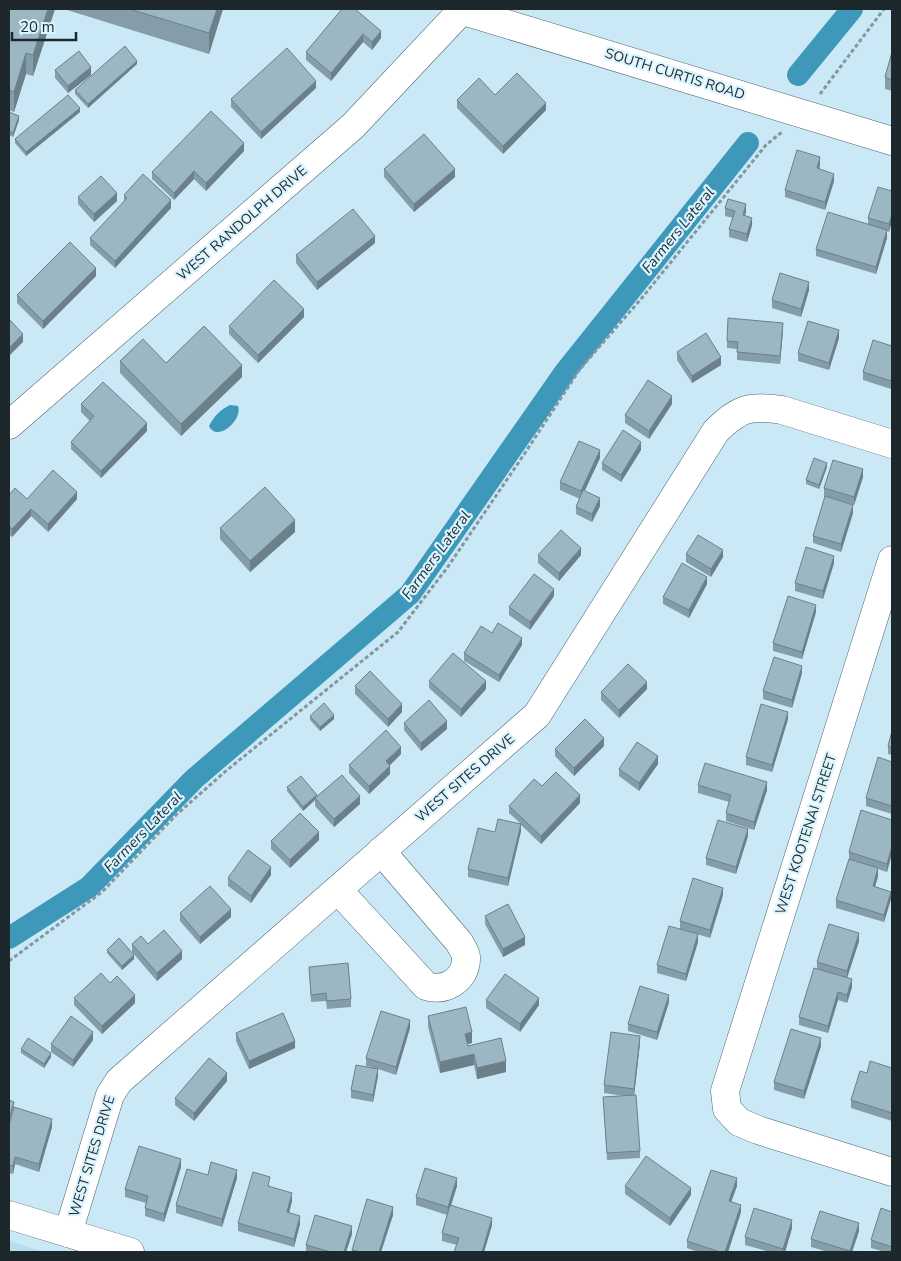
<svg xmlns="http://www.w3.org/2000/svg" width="901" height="1261" font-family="'Nunito Sans',sans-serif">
	<rect width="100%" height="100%" fill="#cae8f5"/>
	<!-- built -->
	<path fill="#b7ddee" d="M9,1241L44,1252H9Z"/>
	<!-- water -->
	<path fill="#3d98ba" d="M230,405L238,406C243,420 217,443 209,426C214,416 220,410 230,405Z"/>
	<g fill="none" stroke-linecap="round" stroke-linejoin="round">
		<!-- canal -->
		<g stroke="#3d98ba" stroke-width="22">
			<path d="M798,75L852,9"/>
			<path d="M9,938L89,887L194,779L410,594L565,372L748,143"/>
		</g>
		<!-- minor casing -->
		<g stroke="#4b6571" stroke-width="29">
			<g id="minor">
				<path d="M9,425L353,126L463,9"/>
				<path d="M892,560L725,1091L727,1109L739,1122L758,1130L892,1172"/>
				<path d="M338,890L426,986C444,992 465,981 466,960C467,954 462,948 459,942L381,851"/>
				<path d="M9,1215L130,1252"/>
				<path d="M68,1233L110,1095L119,1081L537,715L716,431C740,408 749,405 782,410L892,444"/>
			</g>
		</g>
		<!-- major casing -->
		<g stroke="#4b6571" stroke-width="29">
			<path id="major" d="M457,9L892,141"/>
		</g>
		<!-- path -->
		<g stroke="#8298a1" stroke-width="3" stroke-dasharray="4 2.5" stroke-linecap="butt">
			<path d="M820,94L884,9"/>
			<path d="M9,961L102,892L176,815L227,770L398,632L447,568L523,456L580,369L641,299L766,145L782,132"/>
		</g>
		<!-- minor -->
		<use href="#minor" stroke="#fff" stroke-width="28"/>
		<!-- major -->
		<use href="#major" stroke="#fff" stroke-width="28"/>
	</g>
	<!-- wall -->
	<g fill="#859da9">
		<path d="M9,9H55L33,76L26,74L14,112L9,110Z"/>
		<path d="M67,9H223L209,54L67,10Z"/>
		<path d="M342,9L381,38L372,50L363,42L331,81L306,60V52Z"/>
		<path d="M892,52V91L885,89V77Z"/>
		<path d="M137,64L88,108L75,94V90Z"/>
		<path d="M55,70L91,75L68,93L55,78Z"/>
		<path d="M316,88L261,139L231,107V99Z"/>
		<path d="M457,100L546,110L503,154L457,108Z"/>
		<path d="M9,112L19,120L13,137L9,135Z"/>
		<path d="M80,112L26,156L15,143V139Z"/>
		<path d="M244,151L206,191L194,179L174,200L152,179V172Z"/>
		<path d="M820,165L819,169L834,181L825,210L785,197V190Z"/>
		<path d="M384,169L455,177L414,212L384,177Z"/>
		<path d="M892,191L889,232L887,231V238L876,274L816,256V249L868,224V218Z"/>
		<path d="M124,195L171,208L115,268L90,245V238L124,202Z"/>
		<path d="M78,197L117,201L94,222L78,204Z"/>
		<path d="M725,208L746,212L745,215L752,225L747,242L729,237V229L733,218L725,216Z"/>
		<path d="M375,243L317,290L296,263V255Z"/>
		<path d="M96,276L43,329L17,303V295Z"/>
		<path d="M809,290L801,317L772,308V300Z"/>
		<path d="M304,317L258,363L229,334V326Z"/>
		<path d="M783,330L780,364L737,360V349L727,348V341Z"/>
		<path d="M839,338L829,370L798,361V353Z"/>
		<path d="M892,346V383L891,389L863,380V372Z"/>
		<path d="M677,352L721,365L692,383L677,360Z"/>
		<path d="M120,361L242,377L181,436L120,373Z"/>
		<path d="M81,404L147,431L101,478L71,449V442L90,421L81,412Z"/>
		<path d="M672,404L649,439L625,423V415Z"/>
		<path d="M641,450L621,482L602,470V463Z"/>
		<path d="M600,458L584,491L600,506L592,522L576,514V507L580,499L560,490V482Z"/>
		<path d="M827,467L819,489L806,484V480Z"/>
		<path d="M863,477L854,505L824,496V488Z"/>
		<path d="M9,495L27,499H77L48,532L31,516L12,537L9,534Z"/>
		<path d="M853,513L841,552L813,543V536Z"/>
		<path d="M220,528L295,532L250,572L220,539Z"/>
		<path d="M686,554L723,557L711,577L686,562Z"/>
		<path d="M538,555H581L559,581L538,563Z"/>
		<path d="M834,563L823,599L795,591V583Z"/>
		<path d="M707,584L689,618L663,604V597Z"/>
		<path d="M554,596L530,630L509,615V607Z"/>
		<path d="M816,612L802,659L773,651V643Z"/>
		<path d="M492,633L522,645L499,682L464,661V653Z"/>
		<path d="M802,673L792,708L763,699V691Z"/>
		<path d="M429,681L486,689L461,717L429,688Z"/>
		<path d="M355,686L402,712L388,727L355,694Z"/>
		<path d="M647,689L619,718L601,700V692Z"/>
		<path d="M310,716L334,719L320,731L310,720Z"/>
		<path d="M788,719L772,772L746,765V757Z"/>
		<path d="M404,723L447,729L421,751L404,730Z"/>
		<path d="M892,731V755L888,754V746Z"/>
		<path d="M604,746L574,776L555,756V749Z"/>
		<path d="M401,754L390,765V774L369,794L349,773V765Z"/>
		<path d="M892,762V814L866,806V798Z"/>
		<path d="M658,764L639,791L619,776V769Z"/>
		<path d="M698,785L767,790L754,830L726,821V813L729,802L698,793Z"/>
		<path d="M542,786L580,803L541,844L521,825V831L508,886L468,877V869L495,832L520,823L509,813V806Z"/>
		<path d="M287,787L317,797L360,804L334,827L315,806V800L303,811L287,791Z"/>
		<path d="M892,820V853L887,872L878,869V876L875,887L891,899L884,922L836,908V900L849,860V852Z"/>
		<path d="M748,836L736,874L706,865V858Z"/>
		<path d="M319,840L290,868L271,849V841Z"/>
		<path d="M271,875L251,903L228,886V878Z"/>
		<path d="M723,895L710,938L680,929V921Z"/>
		<path d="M180,913L231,917L200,944L180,921Z"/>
		<path d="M485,916L525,945L503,957L485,924Z"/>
		<path d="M859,941L847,978L852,987L847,1003L838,1000L828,1033L799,1025V1017L817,969V962Z"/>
		<path d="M698,942L686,981L657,973V965Z"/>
		<path d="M132,944H148L182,959L157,981L132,952Z"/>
		<path d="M107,950L134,959L122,970L107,953Z"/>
		<path d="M309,967L351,999V1007L327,1009L326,1001L311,1002Z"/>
		<path d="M74,998L135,1003L102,1034L74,1005Z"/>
		<path d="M486,1000L539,1005L520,1032L486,1008Z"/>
		<path d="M669,1002L657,1040L628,1031V1024Z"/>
		<path d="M428,1016L472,1043L467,1044L468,1046L506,1072L477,1079L474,1065L440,1073L428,1027Z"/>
		<path d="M410,1028L396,1075L378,1069V1076L373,1102L351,1098V1090L372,1067L366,1066V1058Z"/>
		<path d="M236,1033L295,1048L249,1069L236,1041Z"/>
		<path d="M93,1040L73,1067L51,1052V1044Z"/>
		<path d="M640,1043L634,1095L640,1151V1158L607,1160L603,1097L624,1096L604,1093V1085Z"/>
		<path d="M821,1046L804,1099L774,1090V1082Z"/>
		<path d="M21,1049L51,1057L44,1068L21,1053Z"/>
		<path d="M892,1068V1121L851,1108V1100L867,1073Z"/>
		<path d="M227,1081L194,1121L175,1105V1098Z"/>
		<path d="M9,1125L52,1127L39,1172L15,1164L13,1174L9,1173Z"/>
		<path d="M181,1167L164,1222L145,1216V1208L146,1203L125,1197V1189Z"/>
		<path d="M208,1175L237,1178L222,1227L176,1213V1205Z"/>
		<path d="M270,1185V1187L292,1201L289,1213L300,1224L294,1247L238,1231V1223Z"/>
		<path d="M457,1186L451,1205L492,1225L484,1252H454L457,1245L442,1241V1233L447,1215L416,1205V1197Z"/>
		<path d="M625,1186L691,1195L670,1226L625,1194Z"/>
		<path d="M737,1186L731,1201L741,1212L728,1252H698L687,1248V1241Z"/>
		<path d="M892,1212V1252H885L871,1248V1240Z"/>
		<path d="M393,1215L381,1252H352V1250Z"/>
		<path d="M792,1228L785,1252H770L745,1245V1237Z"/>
		<path d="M859,1231L852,1252H828L811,1247V1239Z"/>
		<path d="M352,1234L346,1252H306V1245Z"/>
	</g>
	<!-- shaded-wall -->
	<g fill="#6c8089">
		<path d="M48,9H55L33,76V55Z"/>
		<path d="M217,9H223L209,54V33Z"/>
		<path d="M381,31V38L372,50V42Z"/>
		<path d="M363,34V42L331,81V73Z"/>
		<path d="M26,53V74L14,112V92Z"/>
		<path d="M137,61V64L88,108V104Z"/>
		<path d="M91,67V75L68,93V86Z"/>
		<path d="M316,81V88L261,139V132Z"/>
		<path d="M546,103V110L503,154V146Z"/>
		<path d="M80,108V112L26,156V152Z"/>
		<path d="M19,116V120L13,137V133Z"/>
		<path d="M244,143V151L206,191V183Z"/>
		<path d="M820,157V165L817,176V168Z"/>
		<path d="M455,169V177L414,212V204Z"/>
		<path d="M194,171V179L174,200V193Z"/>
		<path d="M834,174V181L825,210V202Z"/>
		<path d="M117,193V201L94,222V214Z"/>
		<path d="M171,200V208L115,268V261Z"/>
		<path d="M746,204V212L743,222V215Z"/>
		<path d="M892,214V222L889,232V224Z"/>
		<path d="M752,218V225L747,242V234Z"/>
		<path d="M887,230V238L876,274V267Z"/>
		<path d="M375,236V243L317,290V282Z"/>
		<path d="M96,268V276L43,329V321Z"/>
		<path d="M809,282V290L801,317V309Z"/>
		<path d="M304,309V317L258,363V355Z"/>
		<path d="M783,323V330L780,364V356Z"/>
		<path d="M839,330V338L829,370V363Z"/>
		<path d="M23,334V342L9,356V348Z"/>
		<path d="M721,357V365L692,383V376Z"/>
		<path d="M242,365V377L181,436V424Z"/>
		<path d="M892,376V383L891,389V381Z"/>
		<path d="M672,396V404L649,439V431Z"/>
		<path d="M147,423V431L101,478V471Z"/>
		<path d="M641,442V450L621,482V475Z"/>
		<path d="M600,450V458L581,499V491Z"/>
		<path d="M827,463V467L819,489V485Z"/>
		<path d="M863,469V477L854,505V497Z"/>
		<path d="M77,492V499L48,532V524Z"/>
		<path d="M600,498V506L592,522V514Z"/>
		<path d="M853,505V513L841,552V544Z"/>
		<path d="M31,509V516L12,537V529Z"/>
		<path d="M295,520V532L250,572V561Z"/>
		<path d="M581,548V555L559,581V573Z"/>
		<path d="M723,550V557L711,577V569Z"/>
		<path d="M834,556V563L823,599V591Z"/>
		<path d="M707,577V584L689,618V610Z"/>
		<path d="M554,589V596L530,630V622Z"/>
		<path d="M816,605V612L802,659V652Z"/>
		<path d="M522,638V645L499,682V675Z"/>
		<path d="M802,666V673L792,708V700Z"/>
		<path d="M486,681V689L461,717V709Z"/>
		<path d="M647,682V689L619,718V710Z"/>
		<path d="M402,704V712L388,727V719Z"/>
		<path d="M788,712V719L772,772V765Z"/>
		<path d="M334,715V719L320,731V727Z"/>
		<path d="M447,721V729L421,751V743Z"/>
		<path d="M604,738V746L574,776V768Z"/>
		<path d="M401,747V754L386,769V761Z"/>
		<path d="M658,756V764L639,791V783Z"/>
		<path d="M390,766V774L369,794V786Z"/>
		<path d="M767,782V790L754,830V822Z"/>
		<path d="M317,795V799L315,798V800L303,811V807Z"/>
		<path d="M580,795V803L541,844V836Z"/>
		<path d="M360,796V804L334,827V819Z"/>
		<path d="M521,824V831L508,886V878Z"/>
		<path d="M748,829V836L736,874V867Z"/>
		<path d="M319,832V840L290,868V860Z"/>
		<path d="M892,846V853L887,872V864Z"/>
		<path d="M271,867V875L251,903V896Z"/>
		<path d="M878,868V876L873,894V886Z"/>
		<path d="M723,888V895L710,938V930Z"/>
		<path d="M891,892V899L884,922V915Z"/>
		<path d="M231,909V917L200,944V937Z"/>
		<path d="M859,933V941L847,978V971Z"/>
		<path d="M698,934V942L686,981V974Z"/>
		<path d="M525,937V945L503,957V949Z"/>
		<path d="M182,951V959L157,981V973Z"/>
		<path d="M134,955V959L122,970V966Z"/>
		<path d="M852,979V987L847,1003V995Z"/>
		<path d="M838,992V1000L828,1033V1026Z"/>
		<path d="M135,995V1003L102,1034V1026Z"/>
		<path d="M669,995V1002L657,1040V1032Z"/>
		<path d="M539,998V1005L520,1032V1024Z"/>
		<path d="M410,1020V1028L396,1075V1067Z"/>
		<path d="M93,1032V1040L73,1067V1060Z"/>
		<path d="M472,1032V1043L465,1045V1034Z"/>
		<path d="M640,1036V1043L634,1097V1089Z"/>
		<path d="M821,1038V1046L804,1099V1091Z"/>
		<path d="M295,1041V1048L249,1069V1061Z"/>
		<path d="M51,1053V1057L44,1068V1064Z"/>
		<path d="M474,1054V1065L440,1073V1062Z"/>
		<path d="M506,1061V1072L477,1079V1068Z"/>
		<path d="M378,1069V1076L373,1102V1095Z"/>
		<path d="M227,1073V1081L194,1121V1113Z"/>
		<path d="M14,1102V1105L9,1123V1119Z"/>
		<path d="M52,1119V1127L39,1172V1164Z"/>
		<path d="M15,1157V1164L13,1174V1166Z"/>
		<path d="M181,1159V1167L164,1222V1214Z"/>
		<path d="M237,1170V1178L222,1227V1219Z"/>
		<path d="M457,1178V1186L448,1215V1207Z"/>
		<path d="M737,1178V1186L729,1208V1201Z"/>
		<path d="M691,1188V1195L670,1226V1218Z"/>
		<path d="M292,1193V1201L287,1220V1212Z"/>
		<path d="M741,1205V1212L728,1252H725Z"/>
		<path d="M393,1207V1215L381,1252H379Z"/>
		<path d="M300,1216V1224L294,1247V1239Z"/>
		<path d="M492,1218V1225L484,1252H482Z"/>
		<path d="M792,1220V1228L785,1252H783V1249Z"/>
		<path d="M859,1223V1231L852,1252H850Z"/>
		<path d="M352,1226V1234L346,1252H344Z"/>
	</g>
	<!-- building -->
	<g fill="#9bb7c4" stroke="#6c8089">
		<path d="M9,9H48L33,55L26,53L14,92L9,90Z"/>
		<path d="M129,9H217L209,33Z"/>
		<path d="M342,9H355L381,31L372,42L363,34L331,73L306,52Z"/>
		<path d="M125,46L137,61L88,104L75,90Z"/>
		<path d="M287,48L316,81L261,132L231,99Z"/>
		<path d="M79,51L91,67L68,86L55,70Z"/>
		<path d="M892,52V80L885,77Z"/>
		<path d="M517,73L546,103L503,146L457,100L479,78L495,95Z"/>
		<path d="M68,95L80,108L26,152L15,139Z"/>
		<path d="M211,111L244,143L206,183L194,171L174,193L152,172Z"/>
		<path d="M9,112L19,116L13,133L9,131Z"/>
		<path d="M424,134L455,169L414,204L384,169Z"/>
		<path d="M797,150L820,157L817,168L834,174L825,202L785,190Z"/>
		<path d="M143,174L171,200L115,261L90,238L127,198L124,195Z"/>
		<path d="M101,176L117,193L94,214L78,197Z"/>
		<path d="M878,187L892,191V214L889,224L868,218Z"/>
		<path d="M728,199L746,204L743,215L752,218L747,234L729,229L735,211L725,208Z"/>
		<path d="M353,209L375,236L317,282L296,255Z"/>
		<path d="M828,212L887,230L876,267L816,249Z"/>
		<path d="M70,242L96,268L43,321L17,295Z"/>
		<path d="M780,273L809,282L801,309L772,300Z"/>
		<path d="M274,280L304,309L258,355L229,326Z"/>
		<path d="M728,318L783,323L780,356L737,352L738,342L727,341Z"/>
		<path d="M9,319L23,334L9,348Z"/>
		<path d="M808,321L839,330L829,363L798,353Z"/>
		<path d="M204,326L242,365L181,424L120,361L143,339L166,363Z"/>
		<path d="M706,333L721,357L692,376L677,352Z"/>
		<path d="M873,340L892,346V376L891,381L863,372Z"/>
		<path d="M648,380L672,396L649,431L625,415Z"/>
		<path d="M103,382L147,423L101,471L71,442L94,416L81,404Z"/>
		<path d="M623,430L641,442L621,475L602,463Z"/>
		<path d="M579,441L600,450L581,491L560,482Z"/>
		<path d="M814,458L827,463L819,485L806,480Z"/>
		<path d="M833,460L863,469L854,497L824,488Z"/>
		<path d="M53,470L77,492L48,524L31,509L12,529L9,526V495L15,488L27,499Z"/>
		<path d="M265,487L295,520L250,561L220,528Z"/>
		<path d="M583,490L600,498L592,514L576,507Z"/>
		<path d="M825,496L853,505L841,544L813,536Z"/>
		<path d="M561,530L581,548L559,573L538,555Z"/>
		<path d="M698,535L723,550L711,569L686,554Z"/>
		<path d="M806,547L834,556L823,591L795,583Z"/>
		<path d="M682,563L707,577L689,610L663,597Z"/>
		<path d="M534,574L554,589L530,622L509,607Z"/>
		<path d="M788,596L816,605L802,652L773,643Z"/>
		<path d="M498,623L522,638L499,675L464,653L481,626L492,633Z"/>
		<path d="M453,653L486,681L461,709L429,681Z"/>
		<path d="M774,657L802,666L792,700L763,691Z"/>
		<path d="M628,664L647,682L619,710L601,692Z"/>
		<path d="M370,671L402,704L388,719L355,686Z"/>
		<path d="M429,700L447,721L421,743L404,723Z"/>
		<path d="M324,703L334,715L320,727L310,716Z"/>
		<path d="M761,704L788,712L772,765L746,757Z"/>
		<path d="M585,719L604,738L574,768L555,749Z"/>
		<path d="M386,730L401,747L386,761L390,766L369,786L349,765Z"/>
		<path d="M892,731V748L888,746Z"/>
		<path d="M637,742L658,756L639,783L619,769Z"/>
		<path d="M878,757L892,762V806L866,798Z"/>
		<path d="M705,763L767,782L754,822L726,813L731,795L698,785Z"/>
		<path d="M556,772L580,795L541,836L509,806L534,779L542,786Z"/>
		<path d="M342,775L360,796L334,819L315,798Z"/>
		<path d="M301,776L317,795L303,807L287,787Z"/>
		<path d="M861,810L892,820V846L887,864L849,852Z"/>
		<path d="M300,813L319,832L290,860L271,841Z"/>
		<path d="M498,819L521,824L508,878L468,869L478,828L495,832Z"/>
		<path d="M718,820L748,829L736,867L706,858Z"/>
		<path d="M248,850L271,867L251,896L228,878Z"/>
		<path d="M849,859L878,868L873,886L891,892L884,915L836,900Z"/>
		<path d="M693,878L723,888L710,930L680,921Z"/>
		<path d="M210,886L231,909L200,937L180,913Z"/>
		<path d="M508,904L525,937L503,949L485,916Z"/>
		<path d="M829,924L859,933L847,971L817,962Z"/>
		<path d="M669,926L698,934L686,974L657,965Z"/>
		<path d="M164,930L182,951L157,973L132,944L141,936L148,944Z"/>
		<path d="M119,938L134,955L122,966L107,950Z"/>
		<path d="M348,963L351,999L327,1001L326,993L311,995L309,967Z"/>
		<path d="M814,968L852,979L847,995L838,992L828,1026L799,1017Z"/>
		<path d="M101,973L110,983L117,976L135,995L102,1026L74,998Z"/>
		<path d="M505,974L539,998L520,1024L486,1000Z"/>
		<path d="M640,986L669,995L657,1032L628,1024Z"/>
		<path d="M466,1007L472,1032L465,1034L468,1046L501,1038L506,1061L477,1068L474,1054L440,1062L428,1016Z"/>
		<path d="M381,1011L410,1020L396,1067L366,1058Z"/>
		<path d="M283,1013L295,1041L249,1061L236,1033Z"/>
		<path d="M71,1016L93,1032L73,1060L51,1044Z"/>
		<path d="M791,1029L821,1038L804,1091L774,1082Z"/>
		<path d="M611,1032L640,1036L634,1089L604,1085Z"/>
		<path d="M28,1038L51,1053L44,1064L21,1049Z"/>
		<path d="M209,1058L227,1073L194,1113L175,1098Z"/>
		<path d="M870,1061L892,1068V1113L851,1100L860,1071L867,1073Z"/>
		<path d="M356,1065L378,1069L373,1095L351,1090Z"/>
		<path d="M636,1095L640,1151L607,1153L603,1097Z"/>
		<path d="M9,1100L14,1102L9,1119Z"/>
		<path d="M14,1107L52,1119L39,1164L15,1157L13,1166L9,1165V1125Z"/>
		<path d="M139,1146L181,1159L164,1214L145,1208L148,1196L125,1189Z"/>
		<path d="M646,1156L691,1188L670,1218L625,1186Z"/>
		<path d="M211,1162L237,1170L222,1219L176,1205L187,1169L208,1175Z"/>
		<path d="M425,1168L457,1178L448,1207L416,1197Z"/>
		<path d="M711,1170L737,1178L729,1201L741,1205L725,1252H720L687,1241Z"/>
		<path d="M253,1172L270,1177L268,1186L292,1193L287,1212L300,1216L294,1239L238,1223Z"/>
		<path d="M367,1199L393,1207L379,1252H360L352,1250Z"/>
		<path d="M450,1205L492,1218L482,1252H454L459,1238L442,1233Z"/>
		<path d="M754,1208L792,1220L783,1249L745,1237Z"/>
		<path d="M881,1208L892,1212V1247L871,1240Z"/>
		<path d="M820,1211L859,1223L850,1251L811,1239Z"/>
		<path d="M315,1215L352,1226L344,1252H331L306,1245Z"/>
	</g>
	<g text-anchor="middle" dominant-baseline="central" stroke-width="4.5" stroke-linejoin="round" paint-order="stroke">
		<!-- street labels -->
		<g font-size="14" fill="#1d282d" stroke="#dcf4fe">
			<text transform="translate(675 74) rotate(17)">SOUTH CURTIS ROAD</text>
			<text transform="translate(242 223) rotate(-41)">WEST RANDOLPH DRIVE</text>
			<text transform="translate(465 778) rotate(-41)">WEST SITES DRIVE</text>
			<text transform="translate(806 834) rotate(-72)">WEST KOOTENAI STREET</text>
			<text transform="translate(92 1156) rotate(-73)">WEST SITES DRIVE</text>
		</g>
		<!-- water labels -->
		<g font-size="15" font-style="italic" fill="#182d35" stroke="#dcf4fe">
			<text transform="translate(678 230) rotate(-51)">Farmers Lateral</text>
			<text transform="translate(436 555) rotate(-54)">Farmers Lateral</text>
			<text transform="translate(143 832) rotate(-46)">Farmers Lateral</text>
		</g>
	</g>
	<!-- border -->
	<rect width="901" height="1261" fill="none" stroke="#1d282d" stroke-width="20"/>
	<!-- scale -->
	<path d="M12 32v8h64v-8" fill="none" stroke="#1d282d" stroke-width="2.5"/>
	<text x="20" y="32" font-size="15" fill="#1d282d" stroke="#dcf4fe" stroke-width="4" paint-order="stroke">20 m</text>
</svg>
